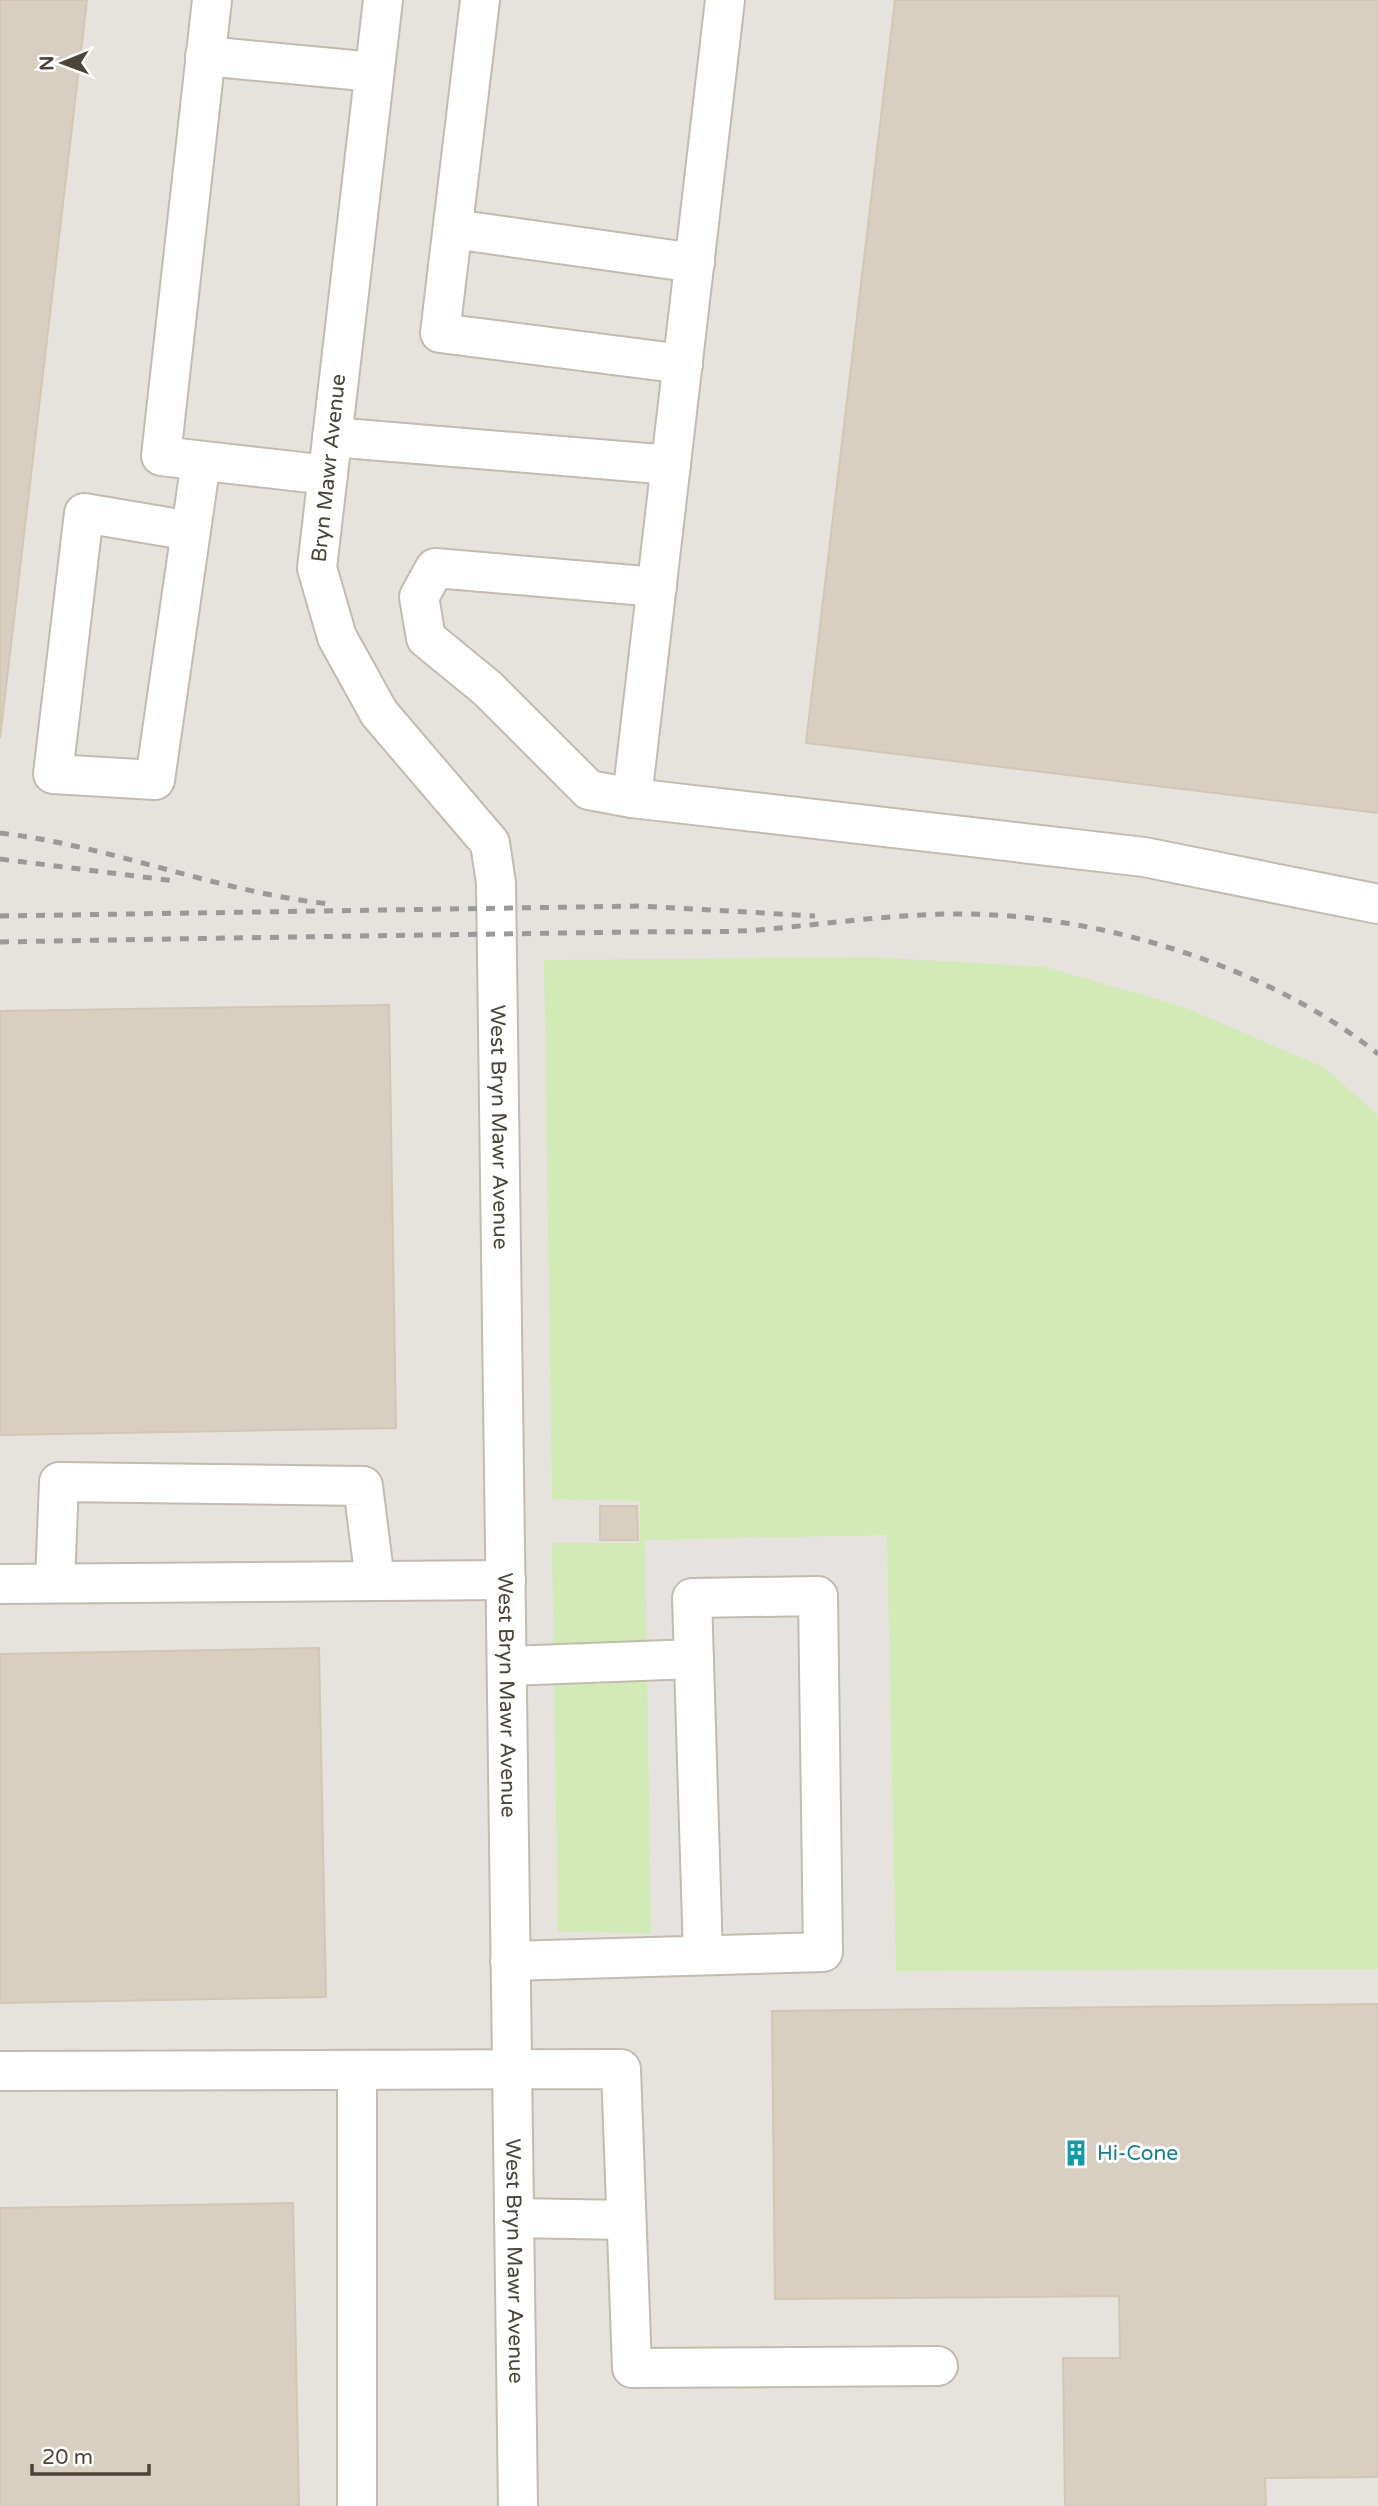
<svg xmlns="http://www.w3.org/2000/svg" width="1378" height="2506" font-family="'Varela Round',sans-serif">
	<rect width="100%" height="100%" fill="#f6f3ec"/>
	<!-- industrial -->
	<rect fill="#e6e2dd" x="0" y="0" width="1378" height="2506"/>
	<!-- green -->
	<path fill="#d2eab5" d="M870,957L1046,967L1184,1007L1325,1068L1378,1115V1969L896,1971L887,1535L645,1540L651,1933L558,1932L552,1543H640V1501L552,1499L544,960Z"/>
	<!-- parking -->
	<path fill="#e5e3e0" d="M877,1545L883,1971L655,1974L650,1548Z"/>
	<!-- building -->
	<g fill="#d8cfc1" stroke="#d3c7b4" stroke-width="2">
		<path d="M0,0H87L0,738Z"/>
		<path d="M895,0H1378V813L806,743Z"/>
		<path d="M389,1005L396,1428L0,1435V1011Z"/>
		<path d="M600,1506H637L638,1540H600Z"/>
		<path d="M319,1648L326,1997L0,2003V1654Z"/>
		<path d="M1378,2004V2477L1265,2478L1266,2506H1065L1063,2358H1120L1119,2296L775,2299L772,2011Z"/>
		<path d="M293,2203L299,2506H0V2208Z"/>
	</g>
	<g fill="none" stroke-linecap="round" stroke-linejoin="round">
		<!-- minor casing -->
		<g stroke="#c2bbae" stroke-width="42">
			<g id="minor">
				<path d="M212,0L161,456L328,475"/>
				<path id="s1" d="M383,0L317,568L337,637L379,713L490,843L496,883L518,2506"/>
				<path d="M480,0L440,333L683,364"/>
				<path d="M205,56L374,72"/>
				<path d="M453,229L695,263"/>
				<path d="M332,437L671,465"/>
				<path d="M191,531L84,513L53,774L155,780L201,461"/>
				<path d="M657,587L435,568L419,597L426,638L487,688L589,790L632,798L1144,857L1378,904"/>
				<path d="M632,798L725,0"/>
				<path d="M55,1583L59,1482L363,1486L375,1581"/>
				<path d="M0,1584L506,1580"/>
				<path d="M507,1666L694,1659"/>
				<path d="M510,1961L823,1952L818,1596L692,1598L703,1955"/>
				<path d="M0,2071L621,2069L632,2368L938,2366"/>
				<path d="M357,2071V2506"/>
				<path d="M514,2218L626,2220"/>
			</g>
		</g>
		<!-- minor -->
		<use href="#minor" stroke="#fff" stroke-width="38"/>
		<!-- rail -->
		<g stroke="#9a9a9a" stroke-width="5" stroke-dasharray="9 9" stroke-linecap="butt">
			<path d="M0,833C112,846 217,892 330,904"/>
			<path d="M0,859L175,881"/>
			<path d="M0,916L641,906L815,916"/>
			<path d="M0,942C212,938 425,935 637,932C677,931 718,933 758,930C828,924 898,913 969,914C1105,916 1271,968 1378,1054"/>
		</g>
	</g>
	<!-- icons -->
	<defs>
		<g id="building-bare" transform="scale(2.1)"><path d="M-4-6H4V6H1V3H-1V6H-4ZM-2.5-4.3h1.7v1.8h-1.7ZM.8-4.3h1.7v1.8H.8ZM-2.5-1h1.7V.8h-1.7ZM.8-1h1.7V.8H.8Z" fill="#0f9aa8" stroke="#fff" stroke-width="2.5" paint-order="stroke"/></g>
	</defs>
	<g fill-rule="evenodd">
		<use href="#building-bare" x="1076" y="2153"/>
	</g>
	<g text-anchor="middle" dominant-baseline="central" stroke-width="6" stroke-linejoin="round" paint-order="stroke">
		<!-- street labels -->
		<g font-size="21" fill="#4b4439" stroke="#fff">
			<text transform="translate(329 468) rotate(-84)">Bryn Mawr Avenue</text>
			<text stroke="none"><textPath href="#s1" startOffset="1186">West Bryn Mawr Avenue</textPath></text>
			<text stroke="none"><textPath href="#s1" startOffset="1754">West Bryn Mawr Avenue</textPath></text>
			<text stroke="none"><textPath href="#s1" startOffset="2320">West Bryn Mawr Avenue</textPath></text>
		</g>
		<!-- culture labels -->
		<g font-size="21" fill="#0d838f" stroke="#fff" text-anchor="start">
			<text x="1097" y="2153">Hi-Cone</text>
		</g>
	</g>
	<!-- north arrow -->
	<g transform="translate(63 63) rotate(269)" stroke="#ffffff" stroke-width="5" paint-order="stroke">
	<path d="M0-5L12 26L0 18L-12 26Z" fill="#4b4439"/>
	<text y="-10" font-size="19" font-weight="bold" text-anchor="middle" fill="#4b4439">N</text>
	</g>
	<!-- scale -->
	<path d="M32 2464v10h117v-10" fill="none" stroke="#4b4439" stroke-width="3.5"/>
	<text x="42" y="2464" font-size="21" fill="#4b4439" stroke="#ffffff" stroke-width="5" paint-order="stroke">20 m</text>
</svg>
